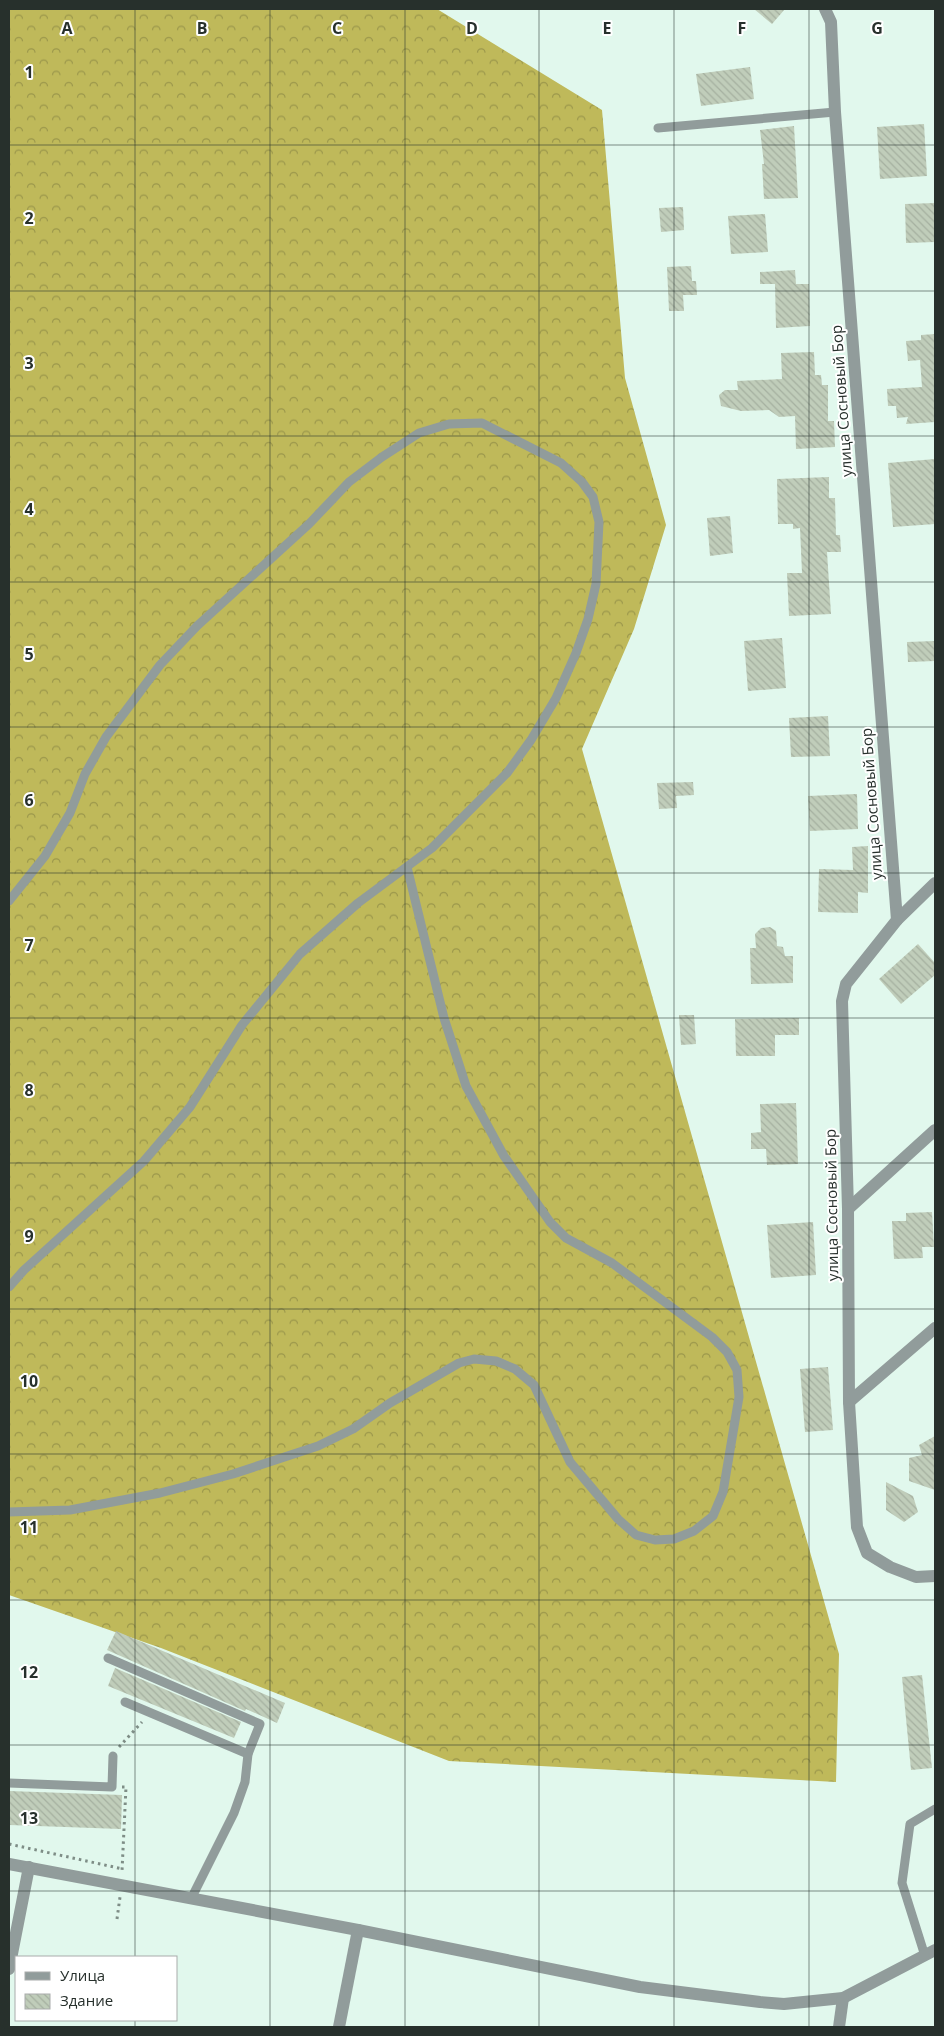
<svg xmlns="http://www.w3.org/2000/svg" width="944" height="2036" font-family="'Open Sans',sans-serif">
	<defs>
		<pattern id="forest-crowns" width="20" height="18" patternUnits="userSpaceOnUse" patternTransform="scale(1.25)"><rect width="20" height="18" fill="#bfb95a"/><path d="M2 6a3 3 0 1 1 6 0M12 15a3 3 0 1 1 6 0" fill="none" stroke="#9b974b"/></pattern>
		<pattern id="building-back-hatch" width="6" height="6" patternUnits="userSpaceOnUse" patternTransform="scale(1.25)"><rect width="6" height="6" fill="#c0cdba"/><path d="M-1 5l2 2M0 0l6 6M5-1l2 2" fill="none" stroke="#a5b0a0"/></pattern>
	</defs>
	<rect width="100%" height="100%" fill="#e1f8ed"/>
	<!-- forest -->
	<path fill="url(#forest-crowns)" d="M9,9H437L602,110L625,378L666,525L634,629L582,749L839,1654L836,1782L449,1761L161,1648L9,1595Z"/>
	<!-- building -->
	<g fill="url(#building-back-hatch)">
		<path d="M754,9H785L772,24Z"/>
		<path d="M750,67L754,99L701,106L696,74Z"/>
		<path d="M924,124L927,176L880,179L877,127Z"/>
		<path d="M794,126L798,198L764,199L762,164H764L760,130Z"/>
		<path d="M935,203V242L906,243L905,204Z"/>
		<path d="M683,207L684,230L661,232L659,208Z"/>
		<path d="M765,214L768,252L731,254L728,216Z"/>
		<path d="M691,266L692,281H696L697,295H683L684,311H669L667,267Z"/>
		<path d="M795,270L796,284H809L810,326L776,328L775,284H760V272Z"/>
		<path d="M935,334V422L906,424L908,417L897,418L896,406H888L887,389L922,387L920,360L908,361L906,341L921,340V335Z"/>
		<path d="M814,352L815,375H821L822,385H828V421H834L835,447L796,449L795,416L779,417L769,410L741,411L721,406L719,395L725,390H738L737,381L782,379L781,353Z"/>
		<path d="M935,459V524L893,527L888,463Z"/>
		<path d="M829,477V498H835L836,535H840L841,552H827L831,614L789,616L787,573H802L800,528L793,529V524H778L777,479Z"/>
		<path d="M730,516L733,553L710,556L707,518Z"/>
		<path d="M782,638L786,688L748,691L744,641Z"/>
		<path d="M935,641V661L908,662L907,642Z"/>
		<path d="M828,716L830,756L791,757L789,718Z"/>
		<path d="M693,782L694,795L676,796L677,808L659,809L657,783Z"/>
		<path d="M857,794L858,829L810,831L808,796Z"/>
		<path d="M868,846V893L858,892V913L818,912L819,869L853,870L852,847Z"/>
		<path d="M770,927L776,931L777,946L783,947L785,956H793V983L751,984L750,948H756L755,934L761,928Z"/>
		<path d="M918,944L935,963V975L901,1004L879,979Z"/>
		<path d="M679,1015H694L696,1044L681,1045Z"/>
		<path d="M799,1018V1035H775V1056H736L735,1019Z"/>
		<path d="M796,1103L798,1164L767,1165L766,1149H751V1133L761,1132L760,1104Z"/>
		<path d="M932,1212L934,1247H922L923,1258L894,1259L892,1221H906V1213Z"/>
		<path d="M813,1222L816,1275L771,1278L767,1225Z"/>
		<path d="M828,1367L833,1430L805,1432L800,1369Z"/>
		<path d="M935,1436V1490L909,1481V1458L922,1455L919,1445Z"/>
		<path d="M886,1482L913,1496L918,1512L904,1522L886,1510Z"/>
		<path d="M116,1631L285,1703L277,1723L246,1709L245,1711L107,1650Z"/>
		<path d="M115,1668L241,1722L234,1738L108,1686Z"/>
		<path d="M922,1675L932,1768L911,1770L902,1677Z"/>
		<path d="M9,1791L122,1795L121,1829L9,1825Z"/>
	</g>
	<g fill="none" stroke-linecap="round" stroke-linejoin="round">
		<!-- path -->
		<g stroke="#7e8d86" stroke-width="3" stroke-dasharray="2.5 4" stroke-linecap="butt">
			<path d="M119,1747L142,1722"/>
			<path d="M122,1787H126L122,1871"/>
			<path d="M9,1844L123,1869"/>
			<path d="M117,1919L120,1897"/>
		</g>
		<!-- lane -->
		<g stroke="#919c9b" stroke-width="9">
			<path d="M658,128L835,112"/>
			<path d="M9,901L45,856L70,813L85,774L106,737L160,665L197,626L309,524L349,482L382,457L419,433L449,424L482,423L561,463L582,482L593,497L599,522L596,584L588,619L576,653L556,698L531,740L507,773L432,848L358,903L300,954L242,1025L190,1107L144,1161L24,1270L9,1287"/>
			<path d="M9,1512L70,1510L160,1493L233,1474L318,1446L353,1429L390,1403L459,1363L474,1359L496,1361L515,1369L534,1385L570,1462L618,1519L636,1535L655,1540L674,1539L694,1531L713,1516L723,1492L739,1397L737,1370L727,1352L712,1337L612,1263L566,1238L550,1222L504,1156L466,1086L444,1018L407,867"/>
			<path d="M108,1658L260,1724L248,1754L245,1782L234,1813L191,1899"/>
			<path d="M125,1702L248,1754"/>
			<path d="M9,1783L112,1787L113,1756"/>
			<path d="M925,1956L902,1883L910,1824L935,1809"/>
		</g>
		<!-- street -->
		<g stroke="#919c9b" stroke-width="12">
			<path d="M825,9L831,22L835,112L897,920L846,984L842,1001L848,1209L849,1402L857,1527L867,1553L890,1567L916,1577L935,1576"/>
			<path d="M897,920L935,883"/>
			<path d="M848,1209L935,1130"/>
			<path d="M849,1402L935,1328"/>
			<path d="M9,1864L358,1930L640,1987L760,2002L784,2004L843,1998L935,1950"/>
			<path d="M9,1969L29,1867"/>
			<path d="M339,2027L358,1930"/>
			<path d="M839,2027L843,1998"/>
		</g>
	</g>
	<!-- grid -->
	<path fill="none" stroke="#27302c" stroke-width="1" stroke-opacity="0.55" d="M135,9V1957M270,9V2027M405,9V2027M539,9V2027M674,9V2027M809,9V2027M9,145H935M9,291H935M9,436H935M9,582H935M9,727H935M9,873H935M9,1018H935M9,1163H935M9,1309H935M9,1454H935M9,1600H935M9,1745H935M9,1891H935M135,2020V2027"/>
	<g text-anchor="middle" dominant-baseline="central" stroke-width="4" stroke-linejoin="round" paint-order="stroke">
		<!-- street labels -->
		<g font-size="15" fill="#27302c" stroke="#fff">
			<text transform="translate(841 401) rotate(-94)">улица Сосновый Бор</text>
			<text transform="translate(871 804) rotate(-94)">улица Сосновый Бор</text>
			<text transform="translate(831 1205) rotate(-91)">улица Сосновый Бор</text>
		</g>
	</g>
	<g font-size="16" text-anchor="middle" font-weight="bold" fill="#27302c" stroke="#fff" stroke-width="4" stroke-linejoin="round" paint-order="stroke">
		<text x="67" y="34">A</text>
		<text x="202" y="34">B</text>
		<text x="337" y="34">C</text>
		<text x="472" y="34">D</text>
		<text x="607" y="34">E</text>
		<text x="742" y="34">F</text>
		<text x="877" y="34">G</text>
		<text x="29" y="78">1</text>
		<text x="29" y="224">2</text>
		<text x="29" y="369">3</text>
		<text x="29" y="515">4</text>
		<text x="29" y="660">5</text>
		<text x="29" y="806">6</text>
		<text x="29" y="951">7</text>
		<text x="29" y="1096">8</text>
		<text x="29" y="1242">9</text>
		<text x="29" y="1387">10</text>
		<text x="29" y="1533">11</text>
		<text x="29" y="1678">12</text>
		<text x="29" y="1824">13</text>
	</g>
	<!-- border -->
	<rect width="944" height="2036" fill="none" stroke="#27302c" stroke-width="20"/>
	<!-- legend -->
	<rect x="15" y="1956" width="162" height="65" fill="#ffffff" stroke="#a9acab"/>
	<rect x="25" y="1972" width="25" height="8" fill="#919c9b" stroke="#a9acab"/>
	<text x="60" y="1981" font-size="15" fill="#27302c">Улица</text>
	<rect x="25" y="1994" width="25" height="15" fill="url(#building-back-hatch)" stroke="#a9acab"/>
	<text x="60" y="2006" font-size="15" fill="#27302c">Здание</text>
</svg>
